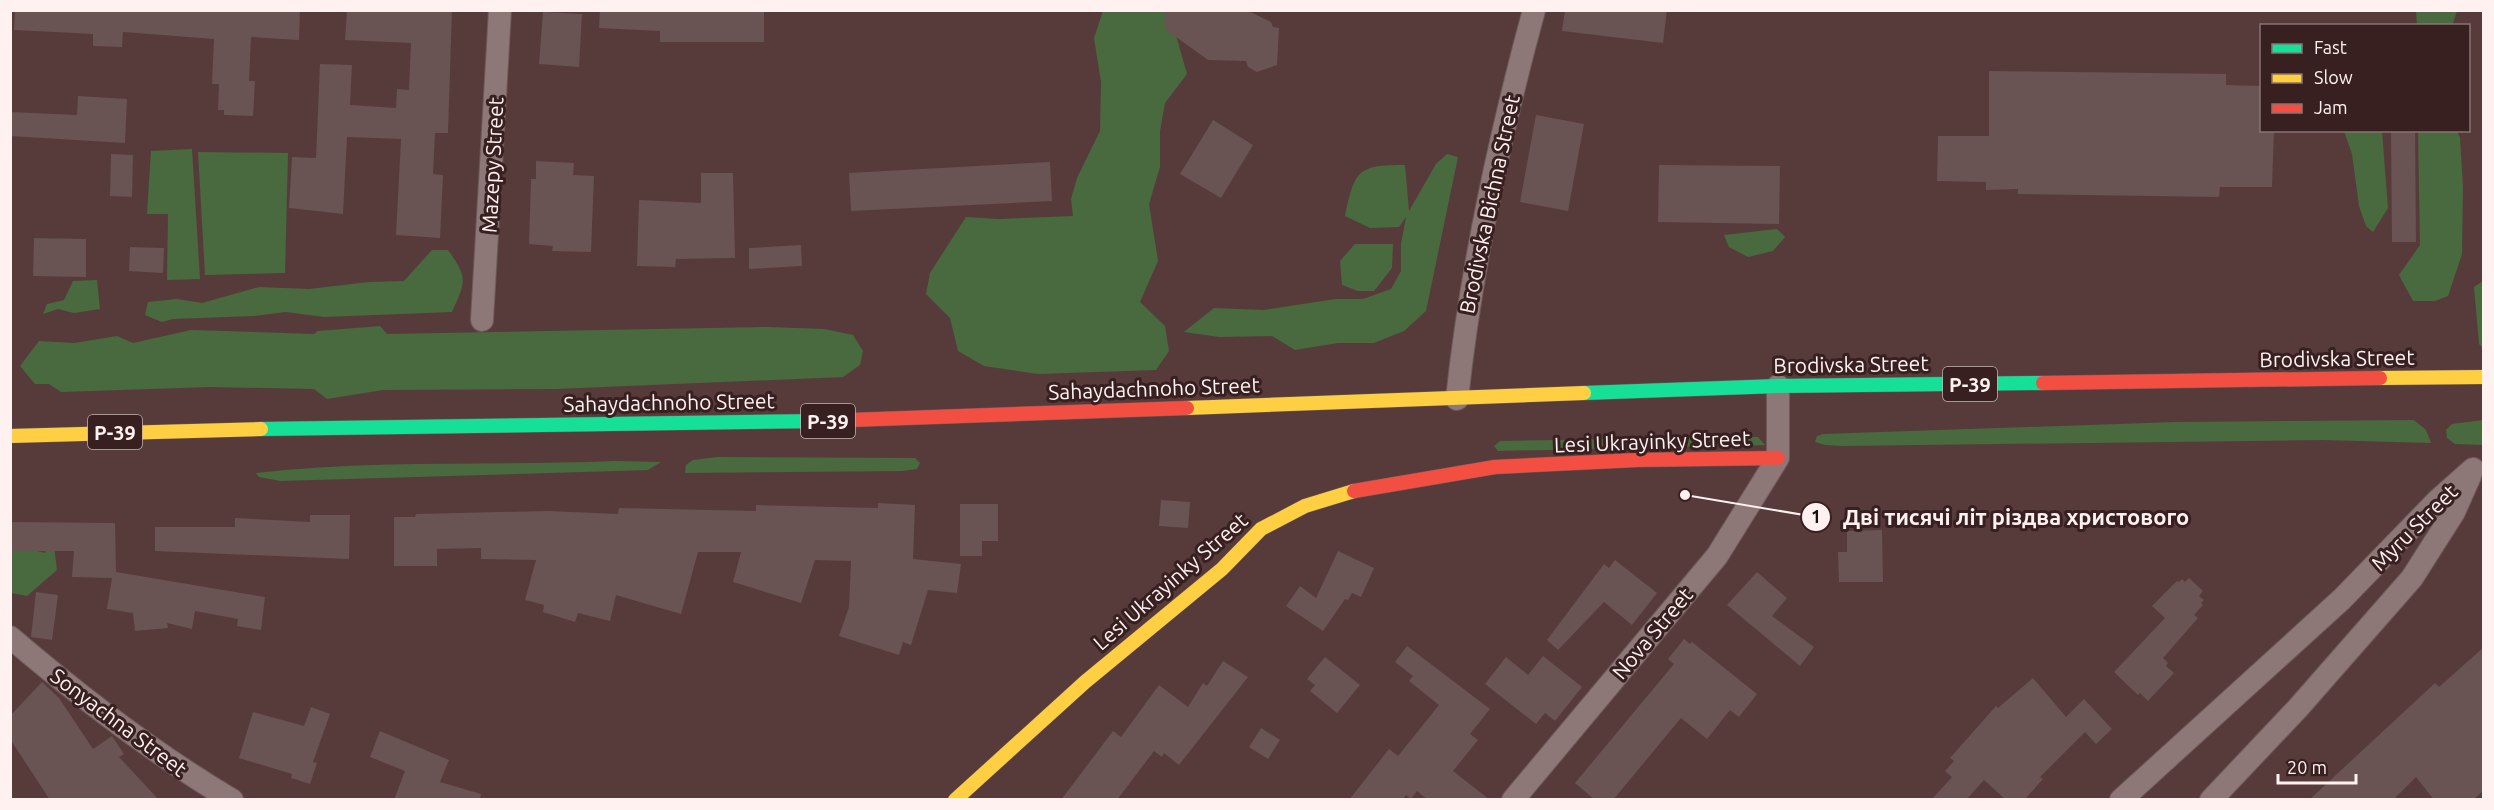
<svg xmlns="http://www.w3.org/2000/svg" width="2494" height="810" font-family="Ubuntu,sans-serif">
	<rect width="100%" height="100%" fill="#573b3b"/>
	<!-- green -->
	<g fill="#486a3e">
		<path d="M1103,11H1176L1174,28L1187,74L1165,103L1160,131V167L1149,204L1158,261L1140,302L1165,326L1169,351L1156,370L1038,374L984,366L958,351L950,318L926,294L930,273L966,217L998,219L1073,216L1071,199L1077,178L1100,131L1101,82L1094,38Z"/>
		<path d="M2416,11L2417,10L2457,11L2452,26L2417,25Z"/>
		<path d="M2344,131H2382L2388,208L2373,232L2366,226L2359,206L2352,154Z"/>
		<path d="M2418,131H2457L2460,138L2463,187L2462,254L2448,296L2435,301H2413L2399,275L2420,245Z"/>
		<path d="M192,149L200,279L167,280L168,214H147L151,151Z"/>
		<path d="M198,152L288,153L285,273L205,275Z"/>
		<path d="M1447,154L1458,157L1426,311L1404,331L1374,343H1338L1295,350L1272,336L1219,337L1184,332L1214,308L1263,310L1336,299H1363L1391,289L1401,271V244L1406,217L1399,227L1370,228L1345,216C1355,170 1357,165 1405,165L1409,211L1436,164Z"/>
		<path d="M1777,229L1785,237L1773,251L1748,257L1729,247L1724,235Z"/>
		<path d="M1355,244H1393L1392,268L1374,291H1358L1342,285L1340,261Z"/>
		<path d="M432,250H448C468,278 466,281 452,312L324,317L286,312L253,316L173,319L162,322L145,315L148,302L177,299L202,303L259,287L309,289L369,282L404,281Z"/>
		<path d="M97,280L100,309L74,313L58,309L43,314L47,304L64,300L73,281Z"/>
		<path d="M2483,281V348L2479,344L2474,287Z"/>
		<path d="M380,326L387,334L768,327L824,329L853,335L863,351L860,365L843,377L556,389L383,390L327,399L314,389L210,387L61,392L49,384H35L20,366L39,341L74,343L117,336L133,343L191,330L314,334L318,331Z"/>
		<path d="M2414,420L2426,430L2431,443L2322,440L1843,446L1825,445L1815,442L1817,436L1823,434L2175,422Z"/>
		<path d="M2483,420V445L2455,444L2447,438L2446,430L2452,424Z"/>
		<path d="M1741,437H1758L1765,445L1498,451L1494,446L1500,441Z"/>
		<path d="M717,457L915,458L920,463L917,469L902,471L685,473L686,465L693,460Z"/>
		<path d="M616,461L661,462L648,470L280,481L259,477L256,473C375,459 496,466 616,461Z"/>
		<path d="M53,538L57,570L27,596L11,593V550L18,546L45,553Z"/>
	</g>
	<!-- building -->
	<g fill="#6a5353">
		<path d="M15,10H300L299,40L251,37L249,81H255L253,116L224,115V110H218L219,84H212L214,39L123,32L122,47L93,46V34L14,30Z"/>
		<path d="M347,10H452L448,133H435L433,174L443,175L440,238L396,235L401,139L347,137L343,214L289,208L292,157L316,158L320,64L352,65L350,105L396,108L397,89L409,90L411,43L345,40Z"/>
		<path d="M600,10H764V42H660V31L599,28Z"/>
		<path d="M1165,10H1246L1271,22L1273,27L1279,28L1277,65L1257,72L1248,67L1246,61L1208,60L1165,29Z"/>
		<path d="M1565,10H1667L1663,43L1562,31Z"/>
		<path d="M543,12L582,14L579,67L539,64Z"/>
		<path d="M1989,71L2226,74V85L2262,86V130H2274L2272,187H2220L2219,197L2018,194V189L1986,190V182L1937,181L1938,136H1989Z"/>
		<path d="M78,96L127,99L125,143L10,136V112L77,115Z"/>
		<path d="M1536,115L1584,124L1568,211L1520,202Z"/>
		<path d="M1213,120L1253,145L1221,198L1180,174Z"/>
		<path d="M2391,130H2415L2416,242H2392Z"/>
		<path d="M111,154L133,155L132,197L110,196Z"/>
		<path d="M536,161L574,163L573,175L594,176L591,252L552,251L553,246L529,244L531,179H536Z"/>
		<path d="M1050,162L1052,201L851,211L849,173Z"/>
		<path d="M1659,165L1780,166L1779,224L1658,222Z"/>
		<path d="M701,173H733L735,258L676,259L675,267L637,266L639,200L701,203Z"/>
		<path d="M34,238L86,239V277L33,276Z"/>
		<path d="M801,245L802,266L749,269V248Z"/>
		<path d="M130,247L164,248L163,273L129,271Z"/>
		<path d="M1161,500L1190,502L1188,528L1159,526Z"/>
		<path d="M878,503L915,505L913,559L961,564L957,593L928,590L911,645L903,642L899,655L839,636L849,607L851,561L815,560L801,603L733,582L741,552H698L681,614L616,595L610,621L578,613L575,622L543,612L544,605L525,600L536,560L481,559V548L437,549V566H394V517H415L416,514L548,511L618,514L619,508L756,511V505L878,508Z"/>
		<path d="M960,504H998V541H982V556H960Z"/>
		<path d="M310,515H350L349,559L155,551V527H235V518L310,522Z"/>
		<path d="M10,522L115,523L116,572L265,597L261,630L237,626L238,619L195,611L192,629L167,623L168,628L135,631L133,613L107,609L112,578L72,577L74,551H10Z"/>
		<path d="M1882,530L1883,582H1839L1838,552H1847V531Z"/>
		<path d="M1338,551L1374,568L1361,597L1352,593L1348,600L1345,599L1323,631L1286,606L1300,586L1316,598Z"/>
		<path d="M1615,560L1657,593L1632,625L1604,602L1558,650L1547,640L1604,564L1609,568Z"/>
		<path d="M1757,572L1787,598L1772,616L1814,647L1800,666L1727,605Z"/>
		<path d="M2189,578L2203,591L2199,596L2204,600L2201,603L2203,605L2194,615L2198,618L2163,658L2168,663L2166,666L2174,673L2148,701L2140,693L2138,695L2114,672L2165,618L2152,606L2177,581L2179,582L2182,579L2185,582Z"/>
		<path d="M36,592L58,595L52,640L31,637Z"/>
		<path d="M1684,639L1690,644L1692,642L1757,694L1739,717L1730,710L1707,739L1681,718L1613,800H1595L1575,783L1674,664L1668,659Z"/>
		<path d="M1407,646L1490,709L1470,734L1478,740L1453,771L1490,800H1428L1417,791L1411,799L1406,795L1402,800H1349L1389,749L1398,756L1439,705L1409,681L1413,676L1395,662Z"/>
		<path d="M2484,647V790L2473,800H2434L2416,777L2393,800H2309L2435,683L2439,687Z"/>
		<path d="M1543,656L1582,687L1555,721L1545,713L1536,724L1485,684L1506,657L1528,675Z"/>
		<path d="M1325,657L1360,685L1337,713L1310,691L1315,685L1307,679Z"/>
		<path d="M1223,661L1248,677L1179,765L1164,753L1162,757L1154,751L1117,800H1061L1113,731L1121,737L1159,685L1188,707L1203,683L1207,686Z"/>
		<path d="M2033,678L2066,717L2084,699L2112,729L2096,744L2085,732L2040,777L2043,779L2024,800H2006L1984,780L1966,800H1931L1952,777L1945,771L1954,761L1950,758L1996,706L1998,708Z"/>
		<path d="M42,682L59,698L93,749L112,736L124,754L119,757L159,800H50L10,739V716Z"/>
		<path d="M311,707L330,714L313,762L317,763L310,784L291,778L292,774L239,758L253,712L304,726Z"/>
		<path d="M1261,728L1280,740L1268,759L1249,747Z"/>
		<path d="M380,731L449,760L440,782L481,794L480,800H394L405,771L370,757Z"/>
	</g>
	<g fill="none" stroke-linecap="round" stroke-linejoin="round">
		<!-- street casing -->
		<g stroke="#6e5a59" stroke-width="24">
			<g id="street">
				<path d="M482,320L500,10"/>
				<path d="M1457,399C1471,267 1499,139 1534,10"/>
				<path d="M10,637C79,696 153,753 232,800"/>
				<path d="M1513,800L1717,556L1778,458V386"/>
				<path d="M2121,800L2342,599L2437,501L2473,469"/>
				<path d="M2211,800L2298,708L2412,578L2454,512L2470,476"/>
			</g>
		</g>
		<!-- fast casing -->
		<g stroke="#6e5a59" stroke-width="15">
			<g id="fast">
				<path d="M1584,393L1778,386L2043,383"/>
				<path d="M261,429L822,421"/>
			</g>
		</g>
		<!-- slow casing -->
		<g stroke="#6e5a59" stroke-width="15">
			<g id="slow">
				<path d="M2380,378L2484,377"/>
				<path d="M1187,408L1584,393"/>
				<path d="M10,436L261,429"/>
				<path d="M955,800L1085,682L1222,569L1261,529L1305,506L1354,491"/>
			</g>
		</g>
		<!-- jam casing -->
		<g stroke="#6e5a59" stroke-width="15">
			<g id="jam">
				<path d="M2043,383L2380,378"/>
				<path d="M822,421L1187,408"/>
				<path d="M1354,491L1495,467L1637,460L1778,458"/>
			</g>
		</g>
		<!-- street -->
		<use href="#street" stroke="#8d7777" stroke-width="22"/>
		<!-- fast -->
		<use href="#fast" stroke="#16e098" stroke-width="14"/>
		<!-- slow -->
		<use href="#slow" stroke="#ffcf43" stroke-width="14"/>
		<!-- jam -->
		<use href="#jam" stroke="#f24e42" stroke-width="14"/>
	</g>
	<g text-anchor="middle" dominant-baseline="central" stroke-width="6" stroke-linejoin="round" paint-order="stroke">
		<!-- shield labels -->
		<g fill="#382020" stroke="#c3b2b2" stroke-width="1.5">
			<rect x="1943" y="367" width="54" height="34" rx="4.5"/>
			<rect x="801" y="404" width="54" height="34" rx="4.5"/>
			<rect x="88" y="415" width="54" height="34" rx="4.5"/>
		</g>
		<g font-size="20" font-weight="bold" fill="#fff1f0">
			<text x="1970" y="384">Р-39</text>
			<text x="828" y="421">Р-39</text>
			<text x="115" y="432">Р-39</text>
		</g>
		<!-- street labels -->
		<g font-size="21" fill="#fff1f0" stroke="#382020">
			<text transform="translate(492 165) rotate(-87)">Mazepy Street</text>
			<text transform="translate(1489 204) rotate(-78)">Brodivska Bichna Street</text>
			<text transform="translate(2337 358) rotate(-1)">Brodivska Street</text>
			<text transform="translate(1851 364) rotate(-1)">Brodivska Street</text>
			<text transform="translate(1154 388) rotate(-2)">Sahaydachnoho Street</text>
			<text transform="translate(669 402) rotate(-1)">Sahaydachnoho Street</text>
			<text transform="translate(1652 441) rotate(-2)">Lesi Ukrayinky Street</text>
			<text transform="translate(2414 527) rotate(-45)">Myru Street</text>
			<text transform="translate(1170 581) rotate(-41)">Lesi Ukrayinky Street</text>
			<text transform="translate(1652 633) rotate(-50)">Nova Street</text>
			<text transform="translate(119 722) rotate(37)">Sonyachna Street</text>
		</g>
	</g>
	<!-- callouts -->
	<path fill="none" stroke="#fff1f0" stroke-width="2" d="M1685 495L1816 517"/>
	<g fill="#fff1f0" stroke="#382020" stroke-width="2">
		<circle cx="1685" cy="495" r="6"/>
		<circle cx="1816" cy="517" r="15"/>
	</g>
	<g font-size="18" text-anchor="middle" font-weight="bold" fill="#111">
		<text x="1816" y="523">1</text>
	</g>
	<g font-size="22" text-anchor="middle" font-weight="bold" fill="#fff1f0" stroke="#382020" stroke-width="6" stroke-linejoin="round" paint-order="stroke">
		<text x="2016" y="525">Дві тисячі літ різдва христового</text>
	</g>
	<!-- border -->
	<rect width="2494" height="810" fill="none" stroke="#fff1f0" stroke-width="24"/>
	<!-- legend -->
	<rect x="2260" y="24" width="210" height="108" fill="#382020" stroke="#887473" stroke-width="1.5"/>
	<rect x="2272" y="44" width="30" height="9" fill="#16e098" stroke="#887473" stroke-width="1.5"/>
	<text x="2314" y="54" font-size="18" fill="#fff1f0">Fast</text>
	<rect x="2272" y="74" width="30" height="9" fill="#ffcf43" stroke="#887473" stroke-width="1.5"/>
	<text x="2314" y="84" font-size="18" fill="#fff1f0">Slow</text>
	<rect x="2272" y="104" width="30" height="9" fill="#f24e42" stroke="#887473" stroke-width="1.5"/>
	<text x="2314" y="114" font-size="18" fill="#fff1f0">Jam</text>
	<!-- scale -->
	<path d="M2278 774v9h78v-9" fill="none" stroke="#fff1f0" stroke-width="3"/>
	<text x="2287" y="774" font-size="18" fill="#fff1f0" stroke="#382020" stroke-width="4.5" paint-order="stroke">20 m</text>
</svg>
